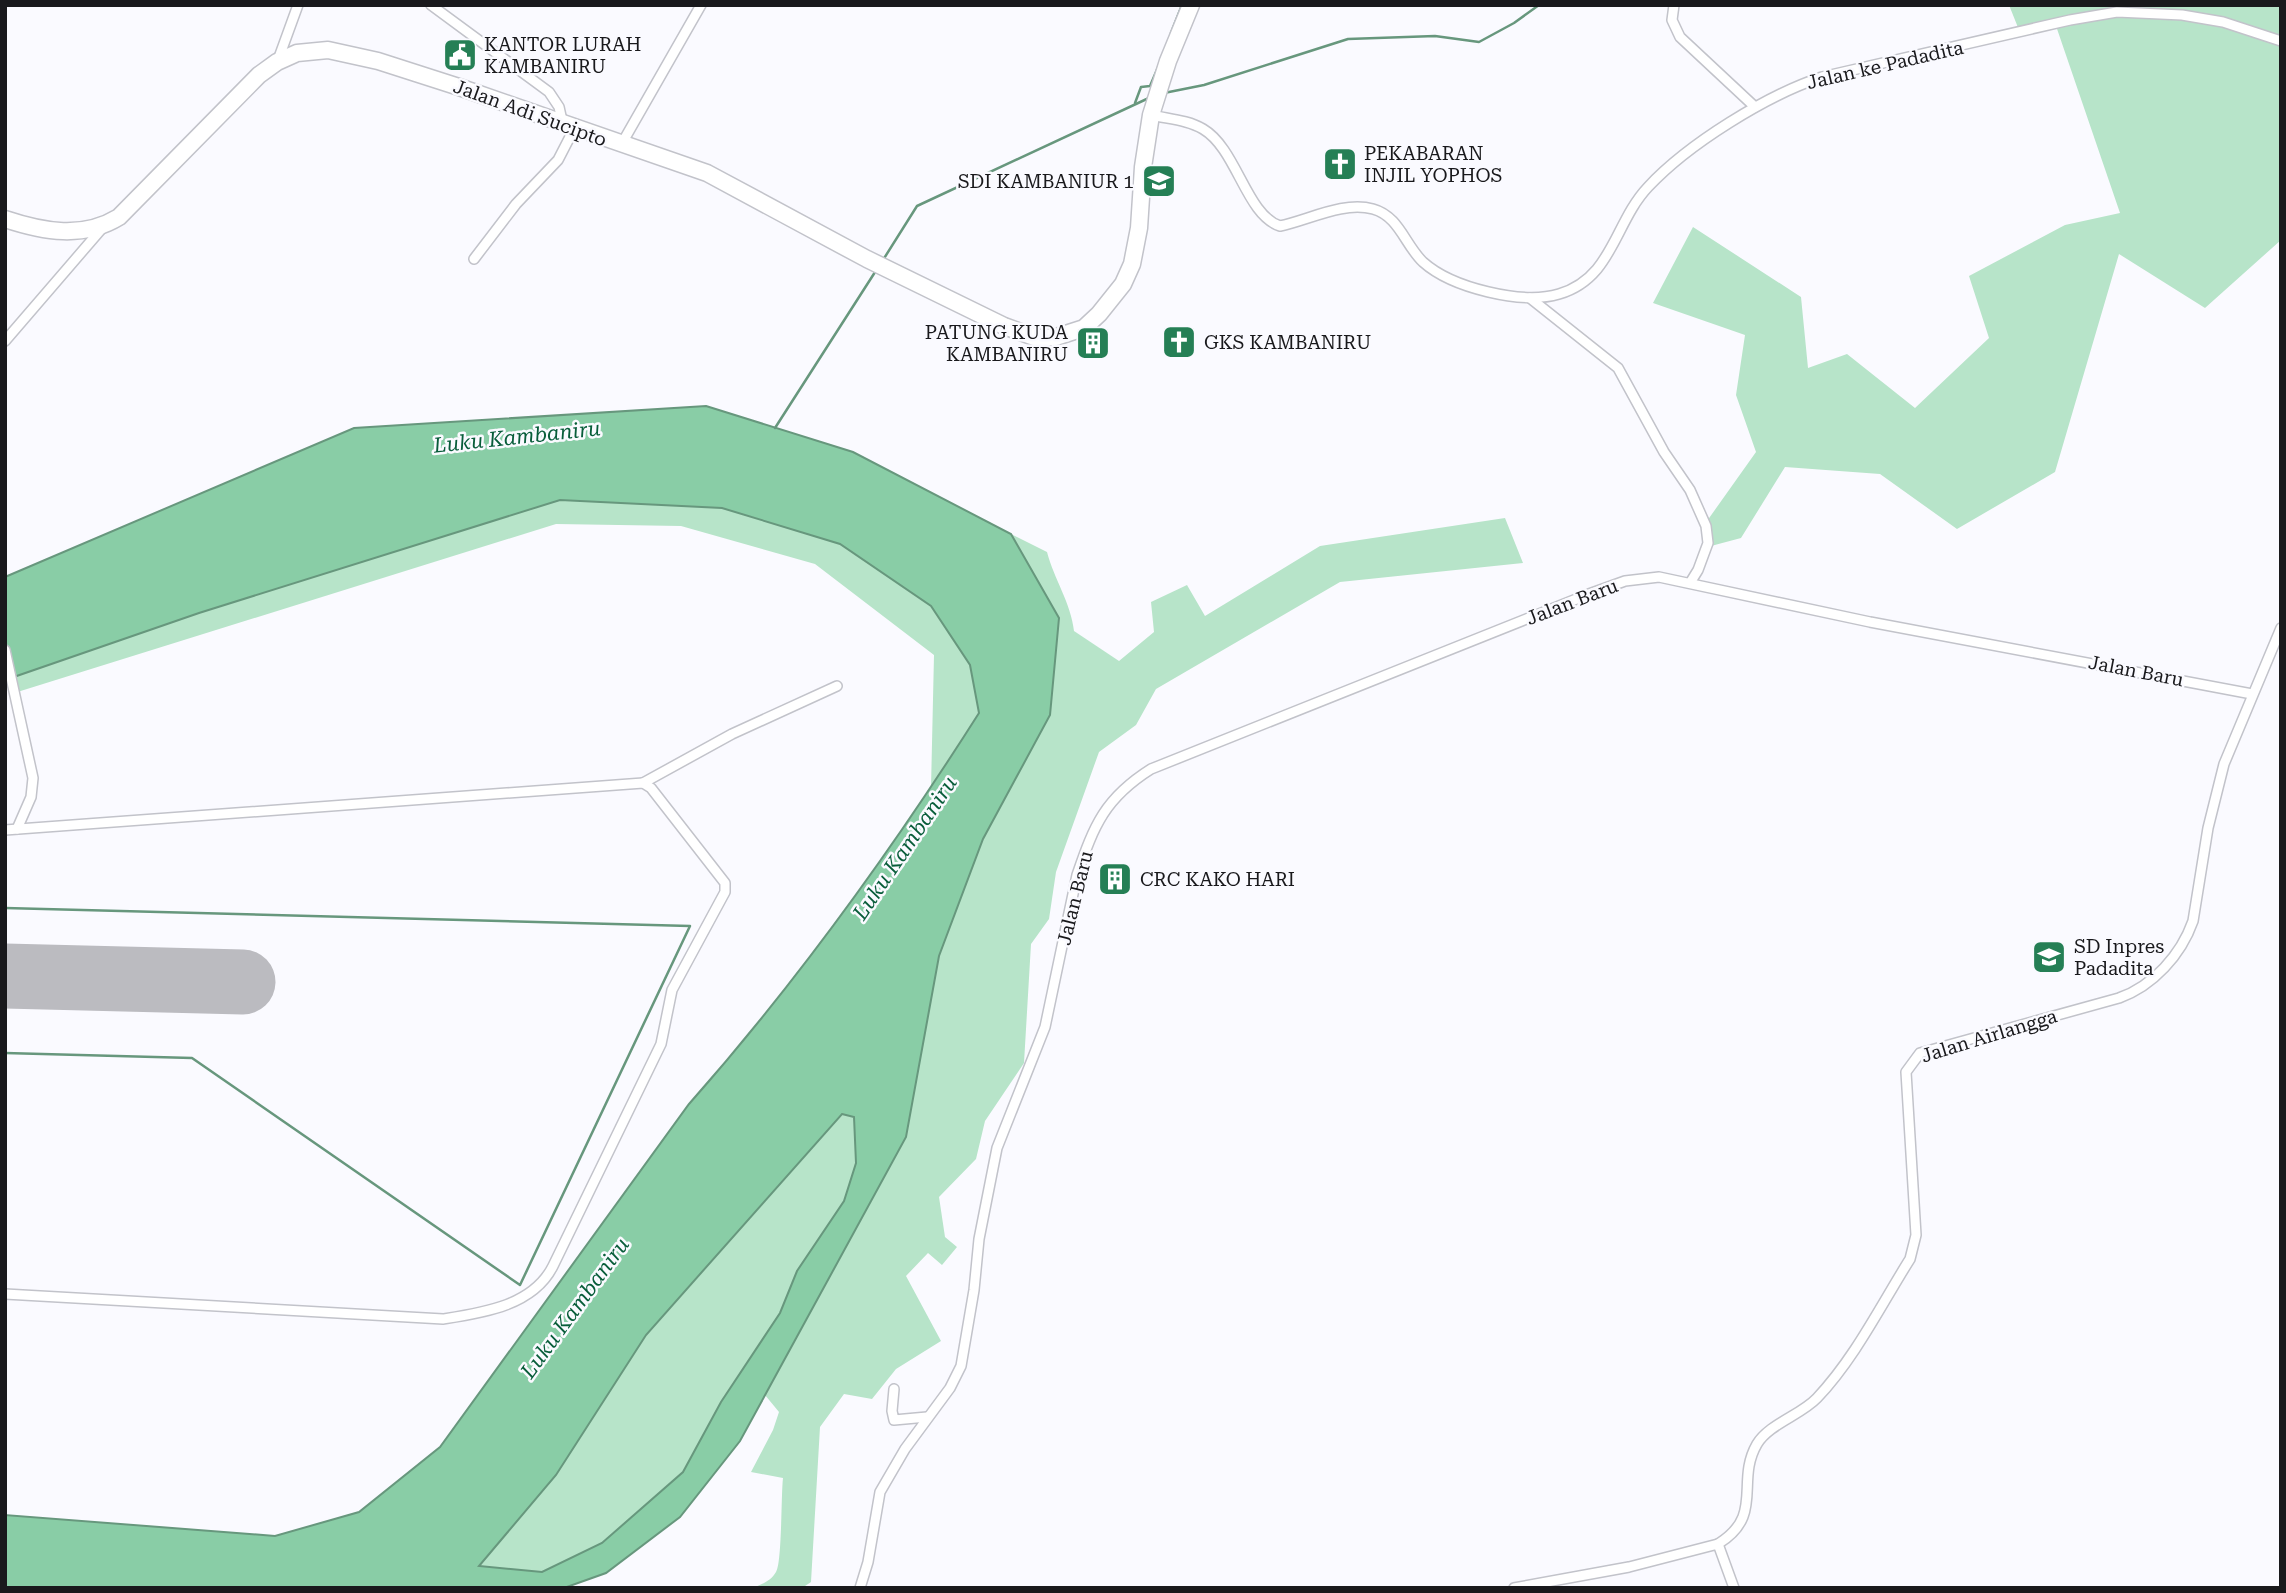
<svg xmlns="http://www.w3.org/2000/svg" width="2286" height="1593" font-family="'Roboto Serif',serif">
	<rect width="100%" height="100%" fill="#fafaff"/>
	<!-- green -->
	<g fill="#b7e4c9">
		<path d="M2009,5H2277L2281,9V240L2205,308L2119,254L2055,472L1957,529L1880,474L1785,467L1741,538L1711,546L1707,521L1756,452L1736,395L1745,335L1653,303L1693,227L1801,297L1808,368L1847,354L1915,408L1989,338L1969,276L2065,225L2120,213L2055,23L2019,30Z"/>
		<path d="M560,500L722,507L840,544L931,606L970,665L979,713L931,788L934,655L815,564L681,526L556,524L11,694L9,679L199,613Z"/>
		<path d="M1505,518L1523,563L1340,582L1156,689L1136,725L1099,752L1056,872L1049,919L1031,944L1024,1063L985,1121L976,1159L939,1197L945,1237L957,1247L942,1265L928,1253L906,1276L941,1341L896,1369L872,1399L844,1394L820,1427L811,1582L802,1588H753C762,1584 771,1581 776,1572C782,1564 781,1495 783,1478L751,1472L773,1430L779,1412L765,1395L906,1137L939,956L983,839L1059,618L1011,534L1047,552C1054,579 1071,603 1074,631L1119,661L1154,632L1151,602L1187,585L1205,616L1320,546Z"/>
		<path d="M842,1114L854,1117L856,1163L844,1201L797,1271L780,1313L721,1402L683,1472L602,1543L541,1572L478,1566L556,1475L646,1335Z"/>
	</g>
	<!-- water -->
	<path fill="#89cda6" stroke="#67977d" stroke-width="2" fill-rule="evenodd" d="M706,406L853,452L1011,534L1059,618L1050,715L983,839L939,956L906,1137L740,1441L680,1517L606,1573L564,1588H5V1515L275,1536L359,1512L440,1447L689,1104C796,983 892,850 979,713L970,665L931,606L840,544L722,508L560,500L199,613L5,680V577L354,428ZM842,1114L854,1117L856,1163L844,1201L797,1271L780,1313L721,1402L683,1472L602,1543L542,1572L479,1566L556,1475L646,1335Z"/>
	<g fill="none" stroke-linecap="round" stroke-linejoin="round">
		<!-- stream -->
		<g stroke="#67977d" stroke-width="2.5">
			<path d="M1171,33L1182,5"/>
			<path d="M1164,93L1204,85L1348,39L1435,36L1479,42L1514,23L1539,5"/>
			<path d="M1135,103L1141,87L1150,86L1159,65"/>
			<path d="M883,260L917,206L1151,97"/>
			<path d="M775,428L877,269"/>
			<path d="M5,908L690,926L520,1285L192,1058L5,1053"/>
		</g>
		<!-- runway -->
		<path stroke="#bbbbc0" stroke-width="65" d="M5,976L243,982"/>
		<!-- street casing -->
		<g stroke="#c2c3ca" stroke-width="12">
			<g id="street">
				<path d="M431,5L549,92L559,107L563,125"/>
				<path d="M1674,5L1672,20L1680,37L1755,107"/>
				<path d="M278,60L298,5"/>
				<path d="M1151,115C1168,119 1188,120 1203,129C1237,149 1246,215 1280,226C1309,220 1343,201 1373,209C1399,216 1405,245 1423,262C1452,288 1522,305 1559,294C1613,278 1614,223 1648,187C1688,144 1767,95 1822,77L2070,20L2117,12L2182,15L2223,22L2281,41"/>
				<path d="M621,145L701,5"/>
				<path d="M474,259L516,204L558,160L574,129"/>
				<path d="M1530,298L1618,368L1664,452L1690,490L1706,526L1708,543L1698,570L1690,583"/>
				<path d="M5,341L104,226"/>
				<path d="M5,650L33,778L31,797L17,829"/>
				<path d="M643,783L732,734L837,686"/>
				<path d="M5,830L643,783L651,788L725,883V892L672,990L661,1044L553,1266C533,1306 482,1313 443,1319L5,1294"/>
				<path d="M894,1389L892,1411L894,1420L927,1417"/>
				<path d="M1718,1544C1765,1515 1735,1482 1757,1444C1769,1424 1801,1415 1817,1398C1855,1358 1881,1305 1910,1259L1916,1235L1906,1072L1920,1053L2119,998C2153,986 2181,955 2193,921L2208,828L2224,764L2281,628"/>
				<path d="M860,1588L868,1562L880,1492L905,1449L950,1388L961,1366L974,1290L979,1239L997,1148L1045,1027L1077,875C1094,825 1105,798 1151,769L1589,594L1625,581L1659,577L1870,622L2252,694"/>
				<path d="M1514,1588L1629,1567L1718,1544L1734,1588"/>
			</g>
		</g>
		<!-- highway casing -->
		<g stroke="#c2c3ca" stroke-width="19">
			<path id="highway" d="M5,219C44,232 83,239 119,217L259,75L277,62L297,53L328,50L378,61L459,87L707,173L867,259L1004,326L1037,338L1056,337L1084,328L1099,314L1123,284L1132,264L1139,228L1143,167L1151,115L1168,61L1191,5"/>
		</g>
		<!-- street -->
		<use href="#street" stroke="#fff" stroke-width="9"/>
		<!-- highway -->
		<use href="#highway" stroke="#fff" stroke-width="16"/>
	</g>
	<!-- icons -->
	<defs>
		<g id="civic-square" transform="scale(1.75)"><rect x="-9" y="-9" width="18" height="18" rx="4" fill="#257f55" stroke="#fafaff"/><path d="M-.6-6.5H3V-4.5H.6V-3L4-1V1h2V6H-6V1h2V-1L-.6-3ZM-1.2 2.5V6h2.4V2.5Z" fill="#fff"/></g>
		<g id="church-square" transform="scale(1.75)"><rect x="-9" y="-9" width="18" height="18" rx="4" fill="#257f55" stroke="#fafaff"/><path d="M-1.2-6h2.4v3.5h3.3v2.4h-3.3V6h-2.4V-.1h-3.3v-2.4h3.3Z" fill="#fff"/></g>
		<g id="school-square" transform="scale(1.75)"><rect x="-9" y="-9" width="18" height="18" rx="4" fill="#257f55" stroke="#fafaff"/><path d="M0-5L7-2L0 1L-7-2ZM-4 1L0 2.5L4 1V4Q0 6-4 4Z" fill="#fff"/></g>
		<g id="building-square" transform="scale(1.75)"><rect x="-9" y="-9" width="18" height="18" rx="4" fill="#257f55" stroke="#fafaff"/><path d="M-4-6H4V6H1V3H-1V6H-4ZM-2.5-4.3h1.7v1.8h-1.7ZM.8-4.3h1.7v1.8H.8ZM-2.5-1h1.7V.8h-1.7ZM.8-1h1.7V.8H.8Z" fill="#fff"/></g>
	</defs>
	<g fill-rule="evenodd">
		<use href="#civic-square" x="460" y="55"/>
		<use href="#church-square" x="1340" y="164"/>
		<use href="#school-square" x="1159" y="181"/>
		<use href="#church-square" x="1179" y="342"/>
		<use href="#building-square" x="1093" y="343"/>
		<use href="#building-square" x="1115" y="879"/>
		<use href="#school-square" x="2049" y="957"/>
	</g>
	<g text-anchor="middle" dominant-baseline="central" stroke-width="5" stroke-linejoin="round" paint-order="stroke">
		<!-- poi labels -->
		<g font-size="19" fill="#19191c" stroke="#fafaff" text-anchor="start">
			<text x="484" y="44">KANTOR LURAH<tspan x="484" dy="22">KAMBANIRU</tspan></text>
			<text x="1364" y="153">PEKABARAN<tspan x="1364" dy="22">INJIL YOPHOS</tspan></text>
			<text x="1134" y="181" text-anchor="end">SDI KAMBANIUR 1</text>
			<text x="1068" y="332" text-anchor="end">PATUNG KUDA<tspan x="1068" dy="22">KAMBANIRU</tspan></text>
			<text x="1204" y="342">GKS KAMBANIRU</text>
			<text x="1140" y="879">CRC KAKO HARI</text>
			<text x="2074" y="946">SD Inpres<tspan x="2074" dy="22">Padadita</tspan></text>
		</g>
		<!-- street labels -->
		<g font-size="19" fill="#19191c" stroke="#fafaff">
			<text transform="translate(1885 65) rotate(-13)">Jalan ke Padadita</text>
			<text transform="translate(530 113) rotate(20)">Jalan Adi Sucipto</text>
			<text transform="translate(1572 602) rotate(-21)">Jalan Baru</text>
			<text transform="translate(2136 671) rotate(11)">Jalan Baru</text>
			<text transform="translate(1075 898) rotate(-76)">Jalan Baru</text>
			<text transform="translate(1989 1036) rotate(-17)">Jalan Airlangga</text>
		</g>
		<!-- water labels -->
		<g font-size="21" font-style="italic" fill="#085d3a" stroke="#fafaff">
			<text transform="translate(517 437) rotate(-6)">Luku Kambaniru</text>
			<text transform="translate(905 848) rotate(-56)">Luku Kambaniru</text>
			<text transform="translate(575 1308) rotate(-54)">Luku Kambaniru</text>
		</g>
	</g>
	<!-- border -->
	<rect width="2286" height="1593" fill="none" stroke="#19191c" stroke-width="14"/>
</svg>
